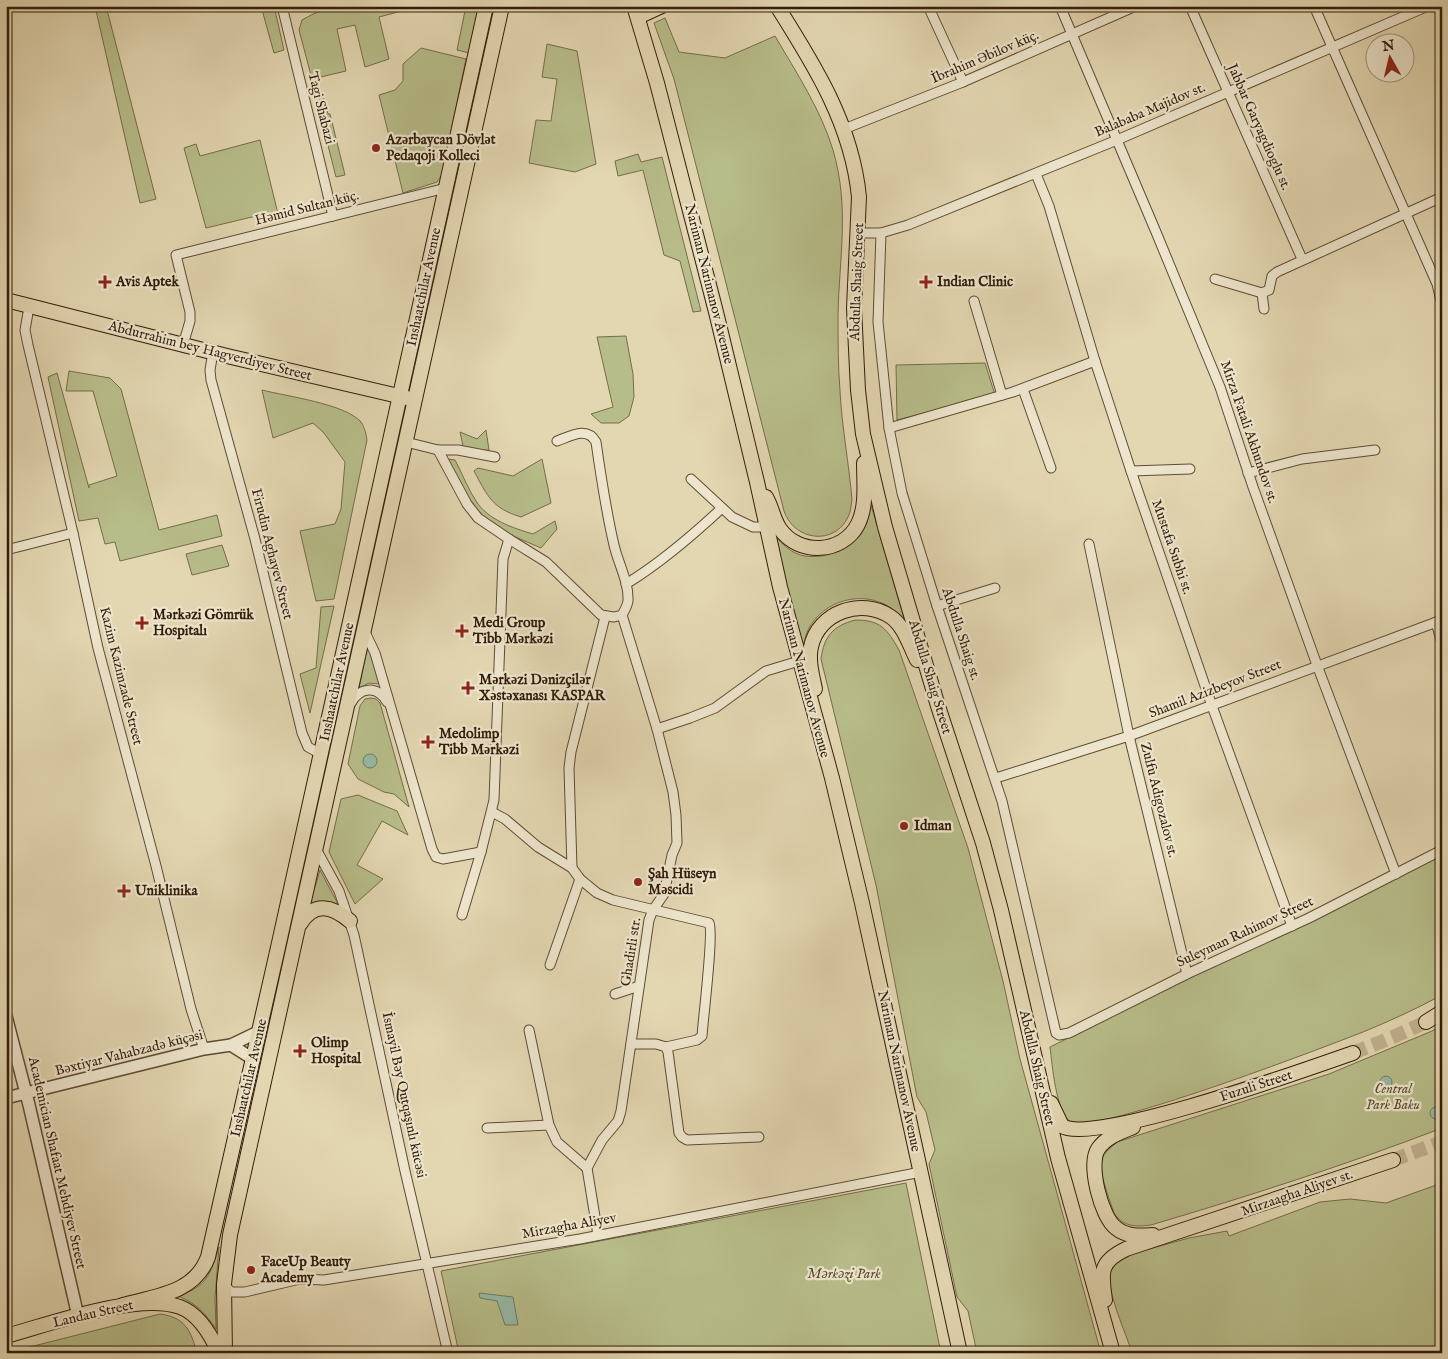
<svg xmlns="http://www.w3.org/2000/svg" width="1448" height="1359" font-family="'IM FELL English',serif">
	<rect width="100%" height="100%" fill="#e3d7b2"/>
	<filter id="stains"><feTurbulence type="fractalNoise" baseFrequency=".004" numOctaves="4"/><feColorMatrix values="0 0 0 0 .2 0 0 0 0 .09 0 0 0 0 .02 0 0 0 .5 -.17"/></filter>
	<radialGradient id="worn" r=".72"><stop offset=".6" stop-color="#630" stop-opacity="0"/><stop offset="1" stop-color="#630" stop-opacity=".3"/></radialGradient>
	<!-- green -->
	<g fill="#b7bd8a" stroke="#746d4a">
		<path d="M95,6H106L156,199L140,203Z"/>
		<path d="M261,6H274L284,50L274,53Z"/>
		<path d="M337,6H397L398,12L379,17L389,59L365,67L355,25L337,29L346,71L312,79L299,30L302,20L313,14Z"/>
		<path d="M466,6H480L469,53L457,50Z"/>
		<path d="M665,18L679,52L725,58L775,36C796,72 821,110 833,150C850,208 839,258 838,316C838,341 838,366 840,391C842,428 849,464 852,500C851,504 851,509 850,512C839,546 795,543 784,511L674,79L654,23Z"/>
		<path d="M547,44L577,51L596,164L575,172L529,163L536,120L551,121L557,79L542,77Z"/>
		<path d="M421,48L466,59L442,175L437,182L403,193L379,95L395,90L403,81V64Z"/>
		<path d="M322,92L328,114H330L345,175L336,177L315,94Z"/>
		<path d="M260,140L279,218L252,217L206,228L184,148L196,144L200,156Z"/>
		<path d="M638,154L641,162L662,157L701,311L693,312L680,261L664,255L643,170L618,176L615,161Z"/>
		<path d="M626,336L633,374L634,397L629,416L619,423H601L591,414L613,407L597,337Z"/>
		<path d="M985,363L995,395L897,420L896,365Z"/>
		<path d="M69,371L110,378L121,389L159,530L217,515L222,536L120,561L115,542L105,544L98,518L79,521L48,377L57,373L89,488V485L117,476L93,391H66Z"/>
		<path d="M262,390C285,396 346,404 361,422C365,428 366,434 367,440L334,599L316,601L300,531L335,524L341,509L345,462L324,433L313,423L273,438Z"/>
		<path d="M486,430L489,450L477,451L463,446L460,432L477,439Z"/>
		<path d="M447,459L455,460C462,473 468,489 476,501C488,520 513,528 533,534L555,521L557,529L541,548L497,529L477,512Z"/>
		<path d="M542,459L551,503L521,517C492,508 488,497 474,471L478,468L513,476Z"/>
		<path d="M871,505L905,622C900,617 896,612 891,608C863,589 823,600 808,630C805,636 804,645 802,652L774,535C782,544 792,554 805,556C825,559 849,550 861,534C867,526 869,515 871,505Z"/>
		<path d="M222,545L229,566L192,575L186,554Z"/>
		<path d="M334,606L310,713L300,674L316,668L321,607Z"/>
		<path d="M855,620C881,620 887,629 899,650L968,848L1003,981L1020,1059L1101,1353H977L968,1311L957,1297L929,1164L935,1150L926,1112L917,1097L876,885L821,659C824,636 833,626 855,620Z"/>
		<path d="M367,649L370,650L380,684L369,683L359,688Z"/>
		<path d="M371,698L376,699L380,703L409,807L394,794L384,792L358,779L348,764L360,706L365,699Z"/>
		<path d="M358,795L397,811L408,835L382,821L357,865L383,879L355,904L329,852L341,799Z"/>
		<path d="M1442,853V995C1416,1009 1390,1021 1363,1032C1325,1047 1095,1135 1071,1122C1056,1114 1052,1063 1050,1047Z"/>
		<path d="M320,870L339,906C329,902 322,901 310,904Z"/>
		<path d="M1442,1025V1128C1346,1165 1249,1196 1151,1225C1136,1227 1123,1227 1114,1213C1110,1201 1098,1171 1102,1159C1104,1152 1112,1147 1117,1142L1329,1074L1432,1031Z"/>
		<path d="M906,1183L941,1353H459L441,1271Z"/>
		<path d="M1442,1183V1353H1132C1126,1333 1107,1293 1110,1274C1111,1265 1116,1261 1124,1256L1189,1238L1227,1231L1229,1236L1320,1202L1350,1199L1386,1203Z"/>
		<path d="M219,1247L215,1298L216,1329C204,1312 197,1304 178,1296C207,1286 210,1275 219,1247Z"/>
		<path d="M160,1314C185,1317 191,1331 197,1353H6Z"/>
	</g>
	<!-- water -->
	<g fill="#96baa6" stroke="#6e7b67">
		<circle cx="370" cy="761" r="7"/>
		<circle cx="1386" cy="1082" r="6"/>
		<circle cx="1436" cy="1113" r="6"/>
		<path d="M479,1293L513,1297L518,1325H505L497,1301L480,1298Z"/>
	</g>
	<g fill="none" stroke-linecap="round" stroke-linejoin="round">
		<!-- primary-tunnel -->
		<g stroke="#c0b290" stroke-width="14" stroke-dasharray="14 7" stroke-linecap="butt">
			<path d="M1353,1053L1393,1037L1426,1022"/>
			<path d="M1393,1160L1442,1142"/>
		</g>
		<!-- minor casing -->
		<g stroke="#5e4c33" stroke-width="11">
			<g id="minor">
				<path d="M282,6L333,216"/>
				<path d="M928,6L963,82"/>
				<path d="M1060,6L1156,232L1220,387L1253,487L1317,665L1396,874"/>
				<path d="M1190,6L1302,259"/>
				<path d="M1314,6L1437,284L1442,305"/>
				<path d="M844,129L963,82L1136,6"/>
				<path d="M1036,174L1049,206L1095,361L1131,471L1212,706L1292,926"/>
				<path d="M858,233H881L908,225L1117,140L1428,6"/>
				<path d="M881,233L878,322L889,428L902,493L937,606L1002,801L1056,1033L1059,1035L1069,1033L1187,974L1309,918L1442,850"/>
				<path d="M1215,279L1262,293L1269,290L1272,276L1277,272L1442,197"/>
				<path d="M1262,293L1264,309"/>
				<path d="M974,301L1002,395"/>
				<path d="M29,307L25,330L28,345L73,533L98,648L156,866L191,1009L204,1049"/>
				<path d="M183,345L190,321V312L176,255L446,188"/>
				<path d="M213,352L210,370L211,380L255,539L302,733L308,747L321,754"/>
				<path d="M1023,389L1051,468"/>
				<path d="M889,428L1013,392L1095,361"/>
				<path d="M406,442L438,450H458L495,457"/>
				<path d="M438,450L467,504L478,518L509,539L546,562L601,615L614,617L622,615C625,610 627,606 628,601C629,582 618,563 614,545C606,511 601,477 596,442C587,426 571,436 557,441"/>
				<path d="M1131,471L1190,469"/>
				<path d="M1248,473L1302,459L1375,450"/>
				<path d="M691,479L732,517L753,527H766"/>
				<path d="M1089,544L1129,736L1187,974"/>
				<path d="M6,550L73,533"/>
				<path d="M626,584C659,564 693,535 722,508"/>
				<path d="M937,606L995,588"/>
				<path d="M1436,622L1442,644"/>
				<path d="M364,630L375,653L432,849L436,857L443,859L481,852"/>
				<path d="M351,703C360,687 377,685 387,702"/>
				<path d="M657,729L690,718L715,708L766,671L799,661"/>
				<path d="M996,778L1129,736L1442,620"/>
				<path d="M492,812L505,819L538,847L572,868L580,879L597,893L613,900L709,923C714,931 703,1020 702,1036L697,1040L666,1047"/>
				<path d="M316,849L339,891L354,935L405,1171L448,1353"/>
				<path d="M572,868L569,768L571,752L605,617"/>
				<path d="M462,915L481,852L494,800L503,559L509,539"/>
				<path d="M550,965L580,879"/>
				<path d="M615,994L639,986"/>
				<path d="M529,1030L549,1125L557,1142L587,1168"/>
				<path d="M631,1044H656L666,1047L668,1052L679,1133L682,1137L687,1140L759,1137"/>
				<path d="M487,1128L549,1125"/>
				<path d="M598,1235L587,1168L602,1140L618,1121L621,1111L649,920L653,910L664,894L672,855L677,843L676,815L673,792L657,729L622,615"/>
				<path d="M224,1284L231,1292H245L300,1279L324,1280L580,1239L921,1172"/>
			</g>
		</g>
		<!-- tertiary casing -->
		<g stroke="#5e4c33" stroke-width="14">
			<g id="tertiary">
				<path d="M6,1016L29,1105L78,1316"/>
				<path d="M231,1045L253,1059"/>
				<path d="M6,1098L204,1049L231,1045L260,1031"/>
			</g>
		</g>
		<!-- primary casing -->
		<g stroke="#321d09" stroke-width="16">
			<g id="primary">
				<path d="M634,6L657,83L716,312L757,482L780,587L832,778L862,903L960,1353"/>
				<path d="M777,6C815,66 852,125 859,197L854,308L858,390L863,434L885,527L938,706L983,843L1001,910L1058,1158L1113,1353"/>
				<path d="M638,17L662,6"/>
				<path d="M6,300L227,356L407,398"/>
				<path d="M766,497C772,507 773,519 780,529C799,556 843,554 858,524C867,506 864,482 864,463"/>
				<path d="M815,689C812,675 808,660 811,647C818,612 862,597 891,617C904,626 910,646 917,660"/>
				<path d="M300,924C314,901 332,906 350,921"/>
				<path d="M1426,1022L1442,1012"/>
				<path d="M1051,1103L1062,1126C1093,1146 1310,1068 1353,1053"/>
				<path d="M1133,1127C1121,1132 1106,1137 1098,1149C1088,1165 1101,1217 1116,1228C1127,1237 1140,1236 1153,1235"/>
				<path d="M1105,1300C1101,1272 1099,1262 1126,1249L1393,1160"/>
				<path d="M123,1305C156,1296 195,1293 208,1257L279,943L486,6"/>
				<path d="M6,1336C50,1324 137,1292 180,1307C199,1314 211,1335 219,1353"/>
				<path d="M225,1353L224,1284L230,1235L502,6"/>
			</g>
		</g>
		<!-- minor -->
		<use href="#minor" stroke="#ede5cd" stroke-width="9"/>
		<!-- tertiary -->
		<use href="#tertiary" stroke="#ede5cd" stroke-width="11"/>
		<!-- primary -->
		<use href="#primary" stroke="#e3d7b2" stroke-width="14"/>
	</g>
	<!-- markers -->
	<g fill="#8f2418" stroke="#ede5cd" stroke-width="2">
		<circle cx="376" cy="148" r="5"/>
		<path d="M102.5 274.5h5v5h5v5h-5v5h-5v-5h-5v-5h5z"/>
		<path d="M923.5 274.5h5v5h5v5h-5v5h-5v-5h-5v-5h5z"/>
		<path d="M139.5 615.5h5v5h5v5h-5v5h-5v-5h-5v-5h5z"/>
		<path d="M459.5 623.5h5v5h5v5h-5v5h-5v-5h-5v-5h5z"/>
		<path d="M465.5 680.5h5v5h5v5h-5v5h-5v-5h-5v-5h5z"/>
		<path d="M425.5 734.5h5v5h5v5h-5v5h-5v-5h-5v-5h5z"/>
		<circle cx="904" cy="826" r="5"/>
		<circle cx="638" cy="882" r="5"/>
		<path d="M121.5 883.5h5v5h5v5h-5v5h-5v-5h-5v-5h5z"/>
		<path d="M297.5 1043.5h5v5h5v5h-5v5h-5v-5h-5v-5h5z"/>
		<circle cx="251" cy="1270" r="5"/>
	</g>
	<g text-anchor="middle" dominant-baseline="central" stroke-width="4.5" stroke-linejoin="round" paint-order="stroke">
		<!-- street labels -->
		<g font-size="14" fill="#321d09" stroke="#ede5cd">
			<text transform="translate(985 57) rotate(-23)">İbrahim Əbilov küç.</text>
			<text transform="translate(321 108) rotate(76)">Tagi Shabazi</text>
			<text transform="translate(1150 110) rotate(-23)">Balababa Majidov st.</text>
			<text transform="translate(1259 127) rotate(66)">Jabbar Garyagdioglu st.</text>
			<text transform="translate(307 208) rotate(-14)">Həmid Sultan küç.</text>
			<text transform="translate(857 282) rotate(-88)">Abdulla Shaig Street</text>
			<text transform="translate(709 284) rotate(76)">Nariman Narimanov Avenue</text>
			<text transform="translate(424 287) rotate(-78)">Inshaatchilar Avenue</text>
			<text transform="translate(210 351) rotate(14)">Abdurrahim bey Hagverdiyev Street</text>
			<text transform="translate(1249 432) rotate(71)">Mirza Fatali Akhundov st.</text>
			<text transform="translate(1172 547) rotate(71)">Mustafa Subhi st.</text>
			<text transform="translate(272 554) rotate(76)">Firudin Aghayev Street</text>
			<text transform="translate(961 634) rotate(72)">Abdulla Shaig st.</text>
			<text transform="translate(121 676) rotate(76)">Kazim Kazimzade Street</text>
			<text transform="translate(930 677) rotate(73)">Abdulla Shaig Street</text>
			<text transform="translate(804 678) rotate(75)">Nariman Narimanov Avenue</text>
			<text transform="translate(337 682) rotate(-78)">Inshaatchilar Avenue</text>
			<text transform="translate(1215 689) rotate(-21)">Shamil Azizbeyov Street</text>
			<text transform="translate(1159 800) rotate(76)">Zulfu Adigozalov st.</text>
			<text transform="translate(1245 932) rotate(-25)">Suleyman Rahimov Street</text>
			<text transform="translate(631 952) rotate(-81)">Ghadirli str.</text>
			<text transform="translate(129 1053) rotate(-14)">Bəxtiyar Vahabzadə küçəsi</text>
			<text transform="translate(1037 1068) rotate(77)">Abdulla Shaig Street</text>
			<text transform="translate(899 1071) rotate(78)">Nariman Narimanov Avenue</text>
			<text transform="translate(249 1078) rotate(-77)">Inshaatchilar Avenue</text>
			<text transform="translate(1256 1086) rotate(-18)">Fuzuli Street</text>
			<text transform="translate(404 1095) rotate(78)">İsmayil Bəy Qutqaşınlı kücəsi</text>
			<text transform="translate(57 1163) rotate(77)">Academician Shafaat Mehdiyev Street</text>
			<text transform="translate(1297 1193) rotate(-19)">Mirzaagha Aliyev st.</text>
			<text transform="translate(569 1226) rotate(-10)">Mirzagha Aliyev</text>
			<text transform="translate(93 1314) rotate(-13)">Landau Street</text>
		</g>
		<!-- poi labels -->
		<g font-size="14" font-weight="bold" fill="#321d09" stroke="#ede5cd" text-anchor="start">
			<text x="386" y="140">Azərbaycan Dövlət<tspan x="386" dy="16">Pedaqoji Kolleci</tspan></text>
			<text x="116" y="282">Avis Aptek</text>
			<text x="937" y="282">Indian Clinic</text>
			<text x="153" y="615">Mərkəzi Gömrük<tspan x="153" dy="16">Hospitalı</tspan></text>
			<text x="473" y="623">Medi Group<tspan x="473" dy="16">Tibb Mərkəzi</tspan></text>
			<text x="479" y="680">Mərkəzi Dənizçilər<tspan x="479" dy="16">Xəstəxanası KASPAR</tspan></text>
			<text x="439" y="734">Medolimp<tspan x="439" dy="16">Tibb Mərkəzi</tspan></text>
			<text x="914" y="826">Idman</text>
			<text x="648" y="874">Şah Hüseyn<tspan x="648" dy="16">Məscidi</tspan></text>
			<text x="135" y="891">Uniklinika</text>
			<text x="311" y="1043">Olimp<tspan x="311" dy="16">Hospital</tspan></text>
			<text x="261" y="1262">FaceUp Beauty<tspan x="261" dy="16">Academy</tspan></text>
		</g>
		<!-- park labels -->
		<g font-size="14" font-style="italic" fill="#5a4d30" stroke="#ede5cd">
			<text x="1393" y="1089">Central<tspan x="1393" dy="16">Park Baku</tspan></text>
			<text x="844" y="1274">Mərkəzi Park</text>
		</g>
	</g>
	<!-- margin -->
	<rect width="1448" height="1359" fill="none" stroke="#e3d7b2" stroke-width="25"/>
	<rect x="8" y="8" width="1433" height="1344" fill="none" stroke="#321d09" stroke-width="2.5"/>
	<rect x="12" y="12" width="1423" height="1334" fill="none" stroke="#321d09"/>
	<!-- north arrow -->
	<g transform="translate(1390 58) rotate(352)"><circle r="24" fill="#ede5cd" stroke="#a2957f"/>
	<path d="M0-4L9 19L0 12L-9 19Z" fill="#8f2418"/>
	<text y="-8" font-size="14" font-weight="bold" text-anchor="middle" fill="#321d09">N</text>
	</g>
	<rect width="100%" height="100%" filter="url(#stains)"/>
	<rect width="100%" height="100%" fill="url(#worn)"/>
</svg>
